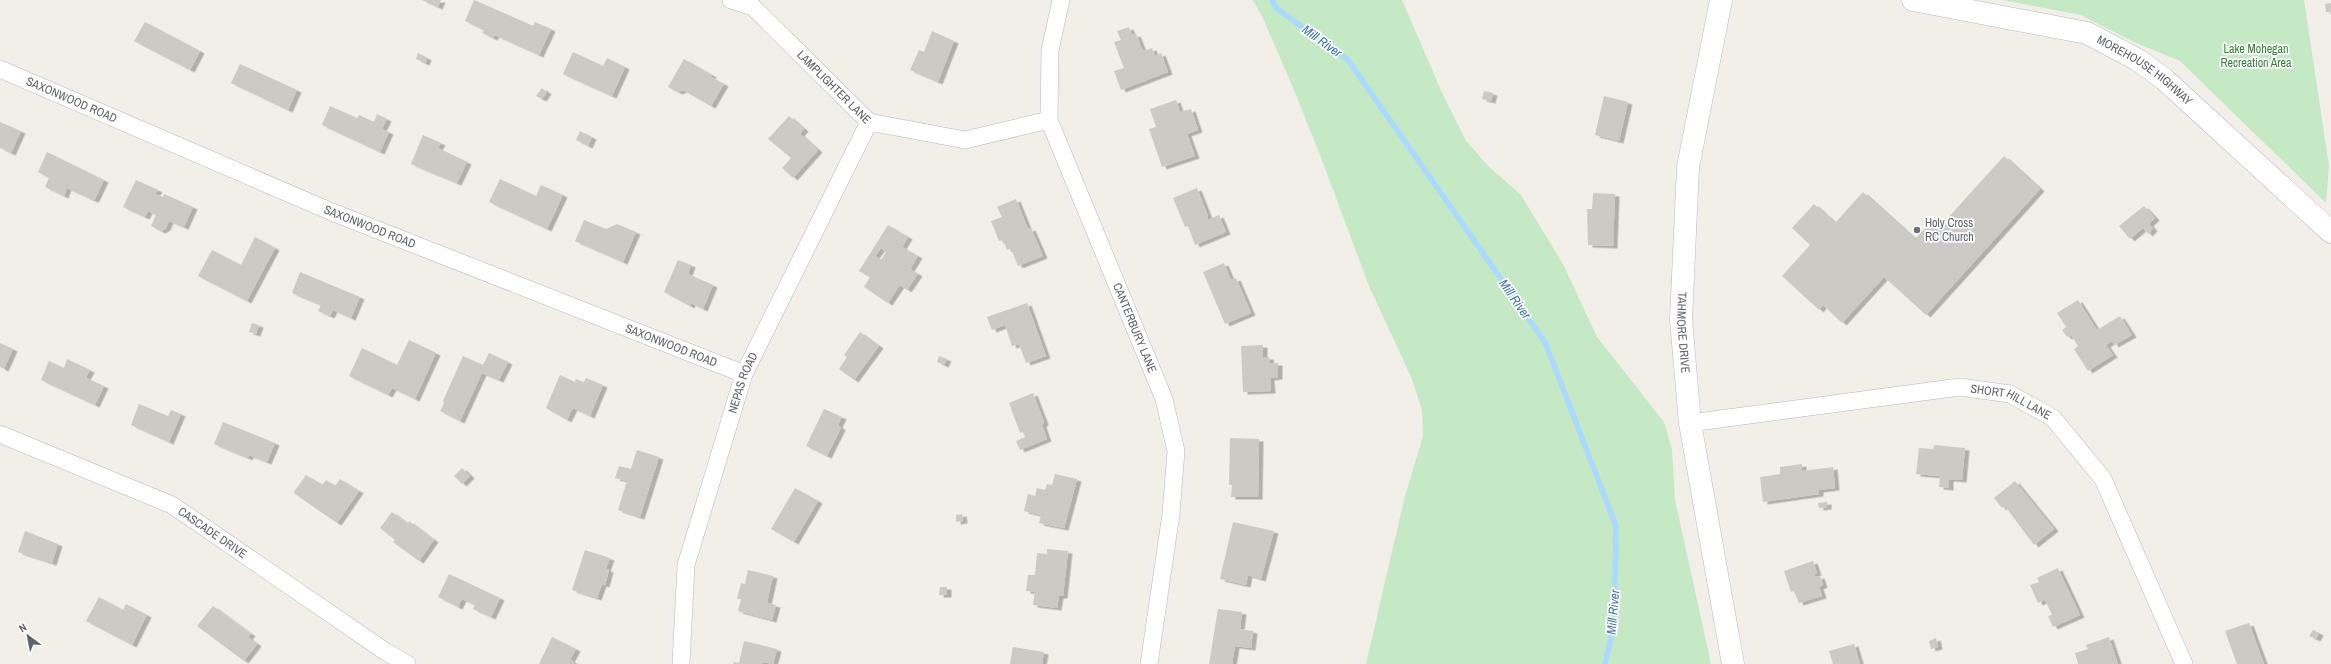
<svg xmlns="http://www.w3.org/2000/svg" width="2331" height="664" font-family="'Archivo Narrow',sans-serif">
	<defs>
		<filter id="shadow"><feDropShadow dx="4.5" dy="2.5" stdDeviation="0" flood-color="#0004"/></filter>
	</defs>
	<rect width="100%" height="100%" fill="#f1efe8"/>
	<!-- green -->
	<g fill="#c5e8c5">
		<path d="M1253,0H1402L1443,95L1466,141L1488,166L1521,195L1563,264L1597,337L1664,422L1672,450L1675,500L1711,664H1366L1404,500L1423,436L1422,410L1412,379L1369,286L1322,160L1294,90L1262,16Z"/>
		<path d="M2002,0H2304L2329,166L2326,203L2180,61L2134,42L2081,15Z"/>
	</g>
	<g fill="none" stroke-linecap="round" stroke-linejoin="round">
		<!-- stream -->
		<path stroke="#aadaff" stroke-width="5.5" d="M1272,0L1276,8L1348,60L1545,342L1616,526L1614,624L1605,664"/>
	</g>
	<!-- building -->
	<g fill="#cccac5" fill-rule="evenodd" filter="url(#shadow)">
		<path d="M422,0H441L438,7Z"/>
		<path d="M474,0L533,26L535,22L551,29L539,55L495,35L493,38L482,33L484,30L465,21Z"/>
		<path d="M2331,3V12H2326L2325,4Z"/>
		<path d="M145,22L200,51L190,70L134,41Z"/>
		<path d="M1129,27L1132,35L1136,34L1143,51L1152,48L1155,56L1161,53L1168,72L1121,90L1114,71L1124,68L1114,42L1121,40L1117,31Z"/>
		<path d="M932,31L954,41L938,82L910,70L919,50L924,52Z"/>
		<path d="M573,52L603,66L607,58L625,67L612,96L563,74Z"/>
		<path d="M418,53L427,58L425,63L416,59Z"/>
		<path d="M684,59L712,75L711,77L724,84L711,106L683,90L678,92L668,87Z"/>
		<path d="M240,64L297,90L288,110L231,83Z"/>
		<path d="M542,88L547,92L542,99L536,96Z"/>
		<path d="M1484,91L1493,93L1491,101L1482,99Z"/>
		<path d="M1604,96L1628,102L1619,141L1595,135Z"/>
		<path d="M1176,100L1180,112L1191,109L1198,130L1187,134L1195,156L1162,167L1149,129L1156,127L1150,109Z"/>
		<path d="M330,106L357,118L359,115L374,122L377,114L387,119L382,129L389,132L380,152L322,125Z"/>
		<path d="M789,116L804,129L800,134L818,150L793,178L782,168L791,158L768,139Z"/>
		<path d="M0,122L21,131L11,153L0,148Z"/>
		<path d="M580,131L592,137L588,146L576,140Z"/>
		<path d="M423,135L441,143L438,148L467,162L457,183L411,164Z"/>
		<path d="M47,152L104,180L95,199L93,200L67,188L64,196L45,187L49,178L38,172Z"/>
		<path d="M2004,156L2040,189L1926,315L1884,277L1842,323L1823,305L1819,310L1782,276L1810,245L1792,228L1814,204L1835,223L1863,192L1915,239L1929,224L1936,231Z"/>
		<path d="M500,179L536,196L541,185L563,195L547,229L489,202Z"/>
		<path d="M136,180L158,190L155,194L163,197L164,194L193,207L184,227L169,221L166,228L161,231L151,226L156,215L148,211L145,217L123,207Z"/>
		<path d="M1197,188L1208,216V220L1219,215L1226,232L1195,245L1188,226L1185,227L1173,198Z"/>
		<path d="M1593,193L1615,194L1613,246L1588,245L1587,209H1592Z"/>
		<path d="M1016,199L1028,229L1031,228L1043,256L1018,266L1011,248L1007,250L1003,240L999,241L991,221L1002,217L997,207Z"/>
		<path d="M2144,206L2155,218L2149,224L2153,229L2148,234L2143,228L2130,239L2119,226Z"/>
		<path d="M584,220L606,229L617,224L636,232L623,262L575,241Z"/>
		<path d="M888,225L908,237L902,247L918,256L910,269L918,274L907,290L900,285L888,303L864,287L870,277L859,271ZM881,248L886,252L881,260L875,256Z"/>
		<path d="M255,237L275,248L247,301L198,276L212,250L241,265Z"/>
		<path d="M678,260L691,265L688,274L713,285L703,309L691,303L690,306L664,292Z"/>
		<path d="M1224,263L1231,280L1236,278L1251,313L1225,324L1203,272Z"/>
		<path d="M300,272L360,297L351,318L333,310L330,316L318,311L321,305L292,293Z"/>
		<path d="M2078,300L2097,330L2120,316L2132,335L2114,345L2112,341L2106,345L2113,355L2088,371L2074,349L2078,346L2071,335L2067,337L2062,330L2066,327L2057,313Z"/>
		<path d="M1027,303L1046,356L1026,363L1019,344L1012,346L1005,325L992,330L987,317Z"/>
		<path d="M252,323L259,325L256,334L249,332Z"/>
		<path d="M860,332L879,346L854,380L839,369L847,357L844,355Z"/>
		<path d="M409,340L436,353L415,399L392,388L388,395L349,376L362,348L397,365Z"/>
		<path d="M0,343L13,349L4,369L0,367Z"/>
		<path d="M1263,345V357H1269L1270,363H1278V377L1270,378L1271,391L1243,392L1241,346Z"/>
		<path d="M489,353L508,362L499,380L482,373L460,421L440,411L444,403L443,401L463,356L483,365Z"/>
		<path d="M939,356L947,359L944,365L937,362Z"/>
		<path d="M67,359L90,370L86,378L104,386L95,405L41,380L49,361L64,368Z"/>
		<path d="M560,375L575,382L576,379L584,382L586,378L603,385L590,416L573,408L567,420L546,408Z"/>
		<path d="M1033,393L1044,422L1042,425L1047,439L1020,450L1016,441L1025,437L1023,432L1020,433L1009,403Z"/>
		<path d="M139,404L168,416L171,410L181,414L169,442L131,425Z"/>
		<path d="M824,409L842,417L838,425L841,428L827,456L806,446Z"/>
		<path d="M223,422L275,443L267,462L249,455L248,458L214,444Z"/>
		<path d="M1230,438L1259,439L1258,497H1231L1232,485H1229Z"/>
		<path d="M1934,445L1965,448L1962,480L1949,479V488L1939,487L1940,476L1916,474L1919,448L1933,449Z"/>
		<path d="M637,450L659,457L640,517L618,510L627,481L615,478L619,466L631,469Z"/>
		<path d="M1802,464V471L1833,467L1835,488L1819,490V494L1763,502L1760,477L1780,474V467Z"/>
		<path d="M462,468L470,476L462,484L454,476Z"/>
		<path d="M1055,474L1077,479L1064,528L1039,523L1041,515L1024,511L1028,494L1035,496L1037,488L1045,490L1047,484L1052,485Z"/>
		<path d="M306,475L322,485L326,480L335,486L340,479L359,491L337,523L295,494L294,492Z"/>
		<path d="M2015,481L2054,529L2034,545L2005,506L2002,508L1994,498Z"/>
		<path d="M795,488L818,501L794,542L771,529Z"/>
		<path d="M1827,502V507L1819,508L1818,503Z"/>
		<path d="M392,512L408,524L409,521L434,540L419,561L393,542L395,540L380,528Z"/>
		<path d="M962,514L963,521L956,522V515Z"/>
		<path d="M1233,522L1274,531L1261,579L1248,575L1246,585L1220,579Z"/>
		<path d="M25,531L58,544L52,563L18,552Z"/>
		<path d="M1047,549L1068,551L1063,596H1059L1057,608L1033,605L1035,592L1026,591L1028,575H1035L1037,553L1047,554Z"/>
		<path d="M585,550L610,558L606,569L609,570L605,585L602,584L597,598L572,590Z"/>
		<path d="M1813,561L1817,573L1814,574L1815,577L1820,576L1823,585L1819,587L1822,596L1799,603L1794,591L1791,592L1784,571Z"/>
		<path d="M2058,568L2080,615L2053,627L2048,616L2052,615L2045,600L2038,603L2030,585L2039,582L2037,578Z"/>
		<path d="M748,570L773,576L767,603L776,605L772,620L738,611L741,599H737L741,583L745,584Z"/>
		<path d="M449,574L500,598L491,617L473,609L475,605L462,599L458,607L438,597Z"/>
		<path d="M940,587H947V595H939Z"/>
		<path d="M99,597L123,610L126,604L147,615L132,645L86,621Z"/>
		<path d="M213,606L251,634L248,637L257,644L244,661L197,626Z"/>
		<path d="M1218,609L1242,612L1240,629L1253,631L1251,648L1235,646L1232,664H1209Z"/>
		<path d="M2249,623L2264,664H2237L2225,631Z"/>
		<path d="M2313,630L2319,633L2316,639L2309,636Z"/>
		<path d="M552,637L576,649L570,660L574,662L573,664H539Z"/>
		<path d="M2109,637L2118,664H2078L2075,653L2088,649L2086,645Z"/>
		<path d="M1936,638L1938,647L1931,649L1929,641Z"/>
		<path d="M744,641L777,649L773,664L763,662V664H733L734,662L739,663Z"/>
		<path d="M1854,644L1860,664H1833L1829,651Z"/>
		<path d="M1013,647L1044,652L1042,664H1010Z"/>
	</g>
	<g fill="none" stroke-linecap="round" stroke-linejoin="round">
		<!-- street casing -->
		<g stroke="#b5b8bc" stroke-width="18">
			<g id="street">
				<path id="s1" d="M731,0L753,7L869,122L965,140L1049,120"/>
				<path id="s2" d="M1061,0L1050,50L1049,120L1164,399L1176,451L1171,514L1149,664"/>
				<path id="s3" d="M0,69L332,212L744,374"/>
				<path id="s4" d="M1690,423L1960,387L2010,394L2053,418L2103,479L2184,664"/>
				<path id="s5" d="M0,434L172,505L386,652L407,664"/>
				<path id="s6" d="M681,664L686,565L744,374L869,122"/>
			</g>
		</g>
		<!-- secondary casing -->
		<g stroke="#b6babf" stroke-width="23">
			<g id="secondary">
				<path id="s7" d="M1721,0L1688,167L1681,320L1690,423L1733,664"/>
				<path id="s8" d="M1913,0L2087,33L2138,60L2164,79L2331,232"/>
			</g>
		</g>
		<!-- street -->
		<use href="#street" stroke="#fff" stroke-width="17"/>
		<!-- secondary -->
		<use href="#secondary" stroke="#fff" stroke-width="22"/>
	</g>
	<!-- markers -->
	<circle fill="#6b7280" stroke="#fff" stroke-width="1.5" cx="1917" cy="230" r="4"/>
	<g text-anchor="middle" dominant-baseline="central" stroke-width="3.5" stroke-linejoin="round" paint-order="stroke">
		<!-- park labels -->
		<g font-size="12" fill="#348238" stroke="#fff">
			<text x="2256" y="49">Lake Mohegan<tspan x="2256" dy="14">Recreation Area</tspan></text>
		</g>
		<!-- street labels -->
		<g font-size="12" fill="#5f6368" stroke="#fff">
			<text stroke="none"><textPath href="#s8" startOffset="246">MOREHOUSE HIGHWAY</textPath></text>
			<text stroke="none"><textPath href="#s1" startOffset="137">LAMPLIGHTER LANE</textPath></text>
			<text stroke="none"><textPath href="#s3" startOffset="78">SAXONWOOD ROAD</textPath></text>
			<text stroke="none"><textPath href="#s3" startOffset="402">SAXONWOOD ROAD</textPath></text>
			<text stroke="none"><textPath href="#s2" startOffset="346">CANTERBURY LANE</textPath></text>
			<text stroke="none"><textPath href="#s7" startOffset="336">TAHMORE DRIVE</textPath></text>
			<text stroke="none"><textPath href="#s3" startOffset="726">SAXONWOOD ROAD</textPath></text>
			<text stroke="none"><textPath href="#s6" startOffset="290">NEPAS ROAD</textPath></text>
			<text stroke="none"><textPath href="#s4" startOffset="326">SHORT HILL LANE</textPath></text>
			<text stroke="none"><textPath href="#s5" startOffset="235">CASCADE DRIVE</textPath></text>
		</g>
		<!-- worship labels -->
		<g font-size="12" fill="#5b616d" stroke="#fff" text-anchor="start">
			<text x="1925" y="223">Holy Cross<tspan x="1925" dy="14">RC Church</tspan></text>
		</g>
		<!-- water labels -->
		<g font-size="13" font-style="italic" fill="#4174aa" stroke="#fff">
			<text transform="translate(1322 41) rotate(36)">Mill River</text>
			<text transform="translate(1515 299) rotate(55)">Mill River</text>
			<text transform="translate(1613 612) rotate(-85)">Mill River</text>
		</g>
	</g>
	<!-- north arrow -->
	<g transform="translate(28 636) rotate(328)" stroke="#ffffff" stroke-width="3" paint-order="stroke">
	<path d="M0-3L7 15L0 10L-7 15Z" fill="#5f6368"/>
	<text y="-6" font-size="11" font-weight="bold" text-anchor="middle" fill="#5f6368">N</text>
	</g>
</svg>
